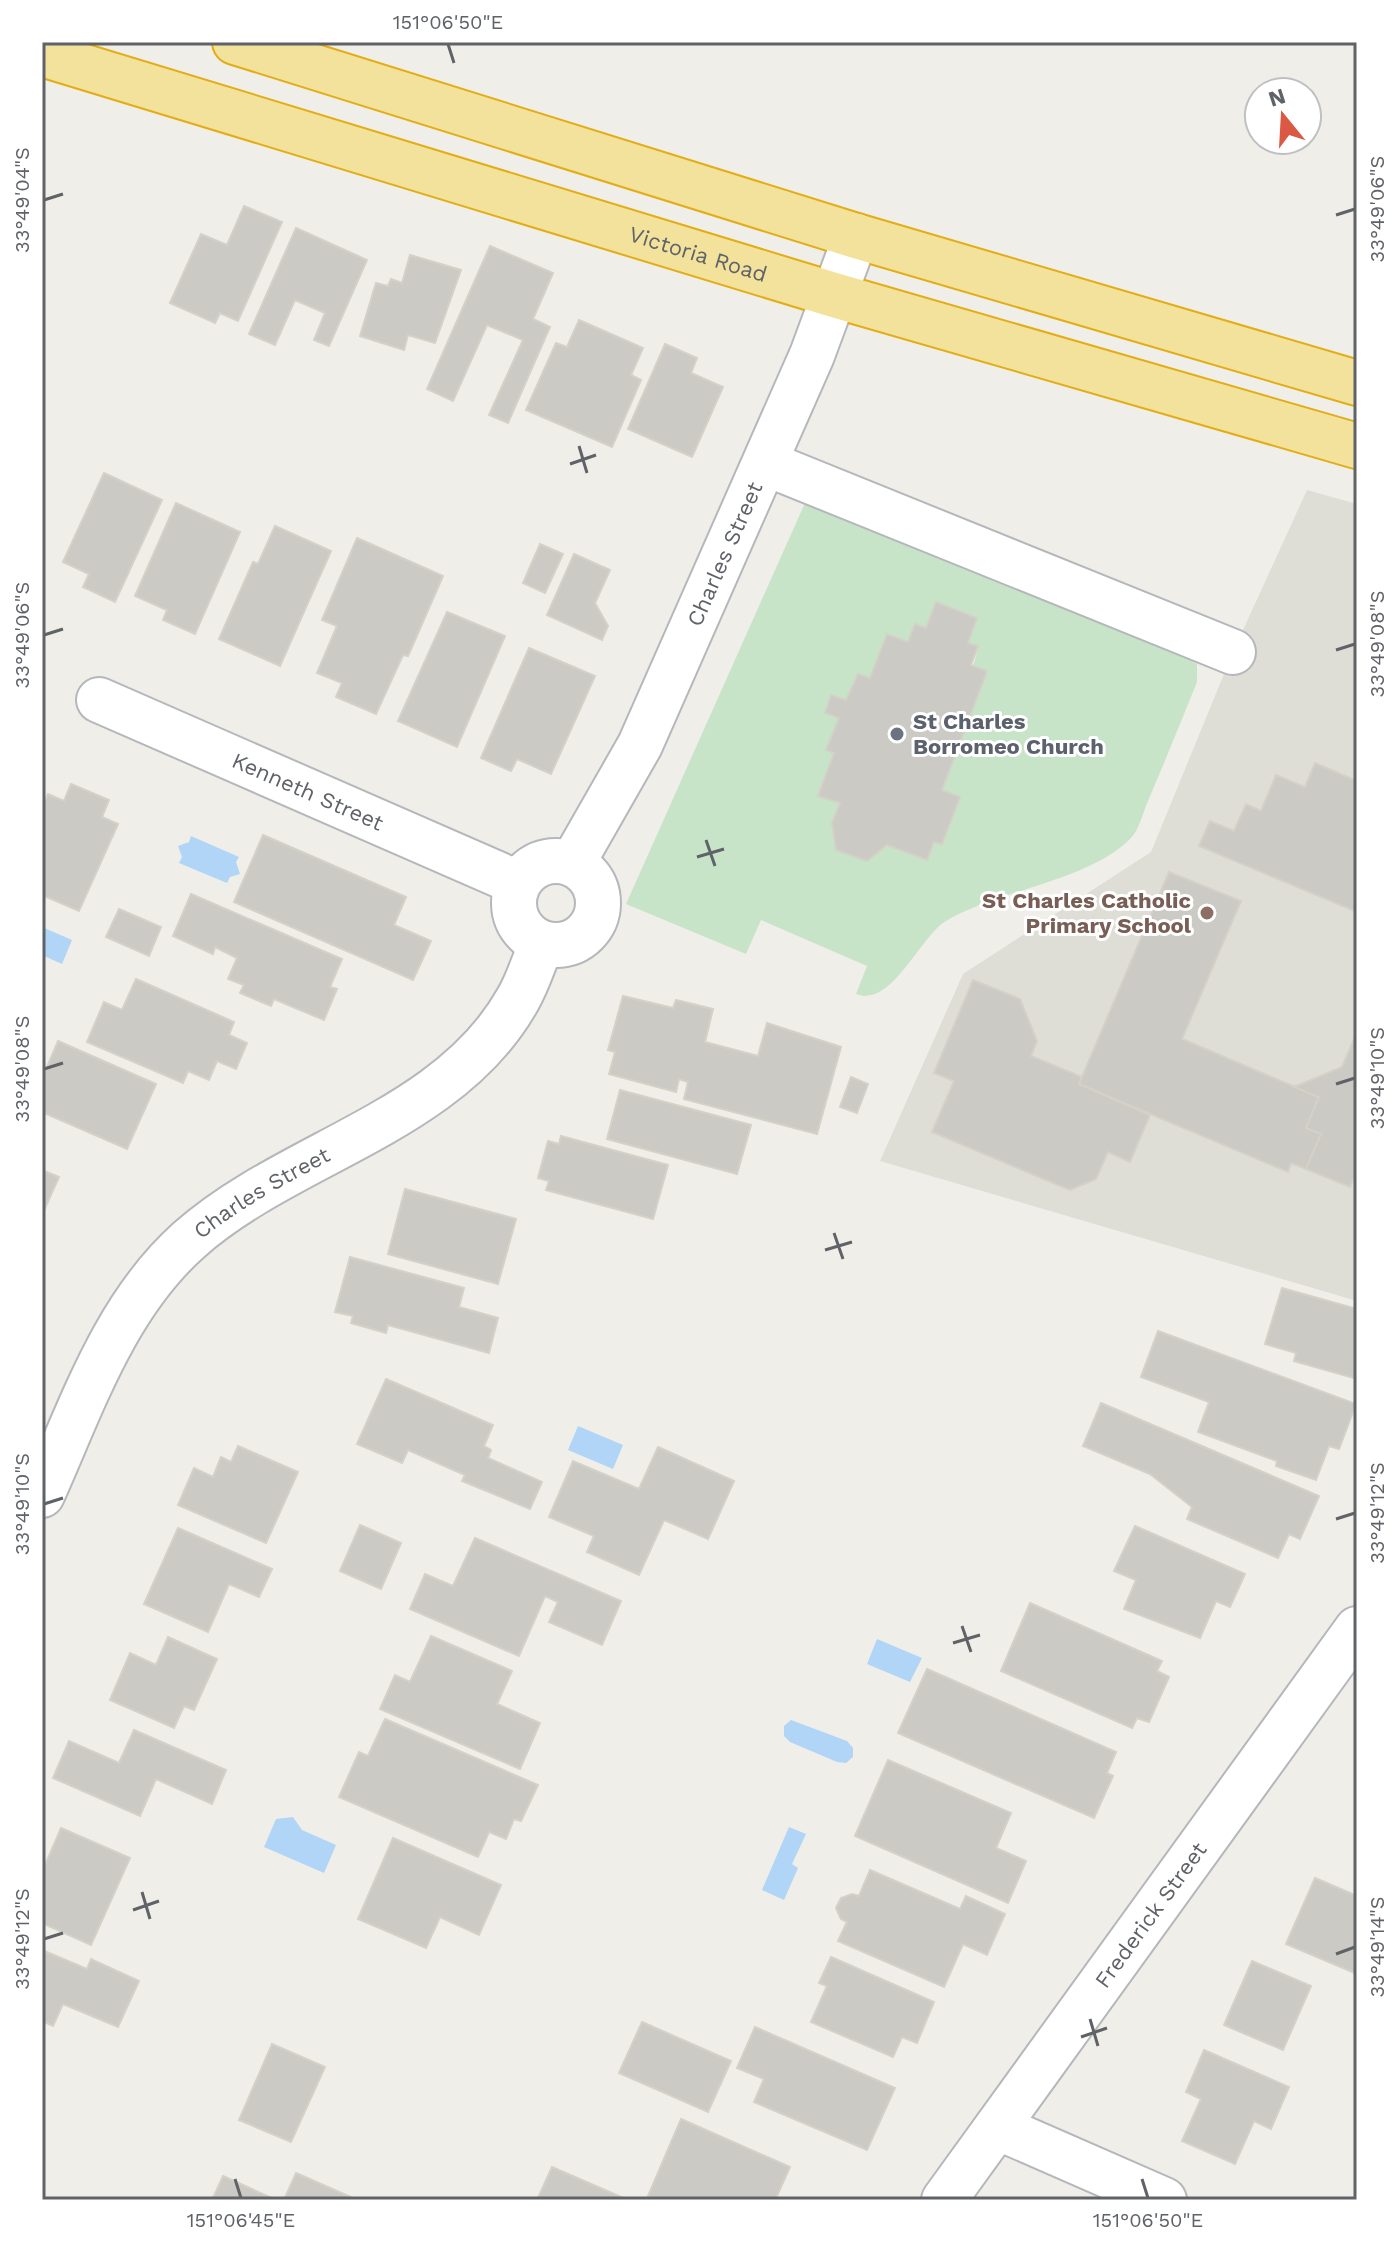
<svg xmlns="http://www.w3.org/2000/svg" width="1399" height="2242" font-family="'Work Sans',sans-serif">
	<rect width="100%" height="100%" fill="#f0eee8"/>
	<!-- education -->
	<path fill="#dfded6" d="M1307,490L1357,504V1301L880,1161L963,974L1151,852L1233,652Z"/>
	<!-- green -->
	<path fill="#c7e4c9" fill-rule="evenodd" d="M805,503L1154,642L1197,664V682C1181,722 1165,761 1148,801C1143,812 1139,831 1130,839C1088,881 998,890 946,921C920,936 892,1008 856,994L867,966L761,920L746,954L626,904ZM936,602L977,618L968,643L978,647L942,790L960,797L942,844L934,842L927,860L832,823L840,803L818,795L834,753L826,750L839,718L825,713L831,695L846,700L858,674L870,678L926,628Z"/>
	<!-- water -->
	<g fill="#b1d5f7">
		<path d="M191,836L239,857L236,862L240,874L230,877L227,883L179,863L182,857L178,846L189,842Z"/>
		<path d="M42,927L72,940L62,964L42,955Z"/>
		<path d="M578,1426L623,1445L613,1469L568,1450Z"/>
		<path d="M877,1639L922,1658L910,1682L867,1664Z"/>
		<path d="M791,1720L847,1741L853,1748V1757L846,1763L837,1762L790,1742L784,1736V1726Z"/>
		<path d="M293,1817L302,1830L336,1845L324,1873L264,1847L276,1819Z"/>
		<path d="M789,1827L806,1834L792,1864L798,1868L784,1900L762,1890Z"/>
	</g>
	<!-- building -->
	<g fill="#cbcac4" stroke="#d4d1c7" stroke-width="2">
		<path d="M244,206L282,222L238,321L220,313L215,323L170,303L201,234L227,245Z"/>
		<path d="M296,228L367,260L329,346L314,340L325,313L295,300L275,345L249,334Z"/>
		<path d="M490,246L553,273L533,319L550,327L508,423L489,415L523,340L487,325L453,401L427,389Z"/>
		<path d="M410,255L461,270L435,343L408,335L404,350L360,336L376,283L388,286L391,279L402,283Z"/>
		<path d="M579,320L643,348L631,375L641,380L612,447L526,410L556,343L567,347Z"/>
		<path d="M665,344L697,358L691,373L723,387L692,457L628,429Z"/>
		<path d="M104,473L162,500L115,602L83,587L89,574L63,562Z"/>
		<path d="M176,503L240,532L195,634L163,620L167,610L135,596Z"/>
		<path d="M275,526L331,551L280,666L219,639L253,562L258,564Z"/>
		<path d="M357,538L443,576L408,656L403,655L376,714L336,697L342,683L317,673L337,626L322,620Z"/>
		<path d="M540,544L563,554L545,593L523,583Z"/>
		<path d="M574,554L610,570L595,603L608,626L602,640L547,615Z"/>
		<path d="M936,602L977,618L968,643L978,646L971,665L987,671L942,790L960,797L942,844L934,842L927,860L887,845L867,861L836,850L832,823L840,803L818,796L834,753L826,750L839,718L825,713L831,695L846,700L858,674L870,678L887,634L908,642L915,624L926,628Z"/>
		<path d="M447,612L505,636L457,747L398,721Z"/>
		<path d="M529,648L595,676L551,774L517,759L511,771L481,758Z"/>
		<path d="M1315,763L1357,781V912L1199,846L1210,821L1234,831L1246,804L1261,811L1276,775L1305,787Z"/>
		<path d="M71,784L109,800L102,817L118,824L79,911L42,895V808L48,794L64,801Z"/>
		<path d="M263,835L406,897L394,925L431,941L413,980L234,902Z"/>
		<path d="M1169,872L1241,901L1182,1039L1319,1097L1306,1128L1321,1134L1306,1169L1291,1163L1288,1172L1079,1084Z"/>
		<path d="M191,894L342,959L330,987L337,989L324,1020L274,999L271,1006L240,993L244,985L228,979L237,958L215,947L213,954L173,936Z"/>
		<path d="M119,909L161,927L149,956L106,937Z"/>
		<path d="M136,979L234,1022L229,1035L247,1043L236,1069L217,1061L209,1080L188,1071L183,1083L87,1042L104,1002L122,1010Z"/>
		<path d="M973,980L1020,999L1037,1041L1031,1056L1082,1077L1079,1084L1150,1115L1130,1162L1108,1152L1096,1179L1070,1190L932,1132L954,1081L934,1073Z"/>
		<path d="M623,996L673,1008L676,1000L713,1009L705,1042L758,1056L767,1023L841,1047L817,1134L684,1099L688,1082L679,1079L676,1092L609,1074L615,1052L608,1050Z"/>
		<path d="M1357,1032V1171L1350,1187L1306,1169L1321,1134L1306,1128L1319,1097L1294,1087L1342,1067Z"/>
		<path d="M58,1041L156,1084L127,1149L42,1112V1079Z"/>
		<path d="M851,1077L868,1084L857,1113L840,1107Z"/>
		<path d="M620,1090L751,1125L737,1174L607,1139Z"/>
		<path d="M561,1136L668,1165L653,1219L546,1190L549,1181L538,1178L548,1141L559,1144Z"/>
		<path d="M42,1170L59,1177L42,1215Z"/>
		<path d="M405,1189L516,1219L498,1284L388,1254Z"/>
		<path d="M350,1257L464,1288L459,1307L498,1318L489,1353L388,1325L386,1333L351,1323L353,1316L335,1312Z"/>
		<path d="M1282,1288L1357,1309V1379L1294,1361L1296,1353L1265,1344Z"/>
		<path d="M1158,1331L1356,1404L1339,1449L1329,1446L1316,1480L1276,1466L1277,1461L1198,1432L1209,1402L1141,1377Z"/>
		<path d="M386,1379L493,1425L484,1446L491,1450L488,1458L542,1482L530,1509L462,1481L465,1475L408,1450L402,1463L357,1444Z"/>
		<path d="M1101,1403L1319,1496L1300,1539L1289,1534L1278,1558L1187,1519L1192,1507L1150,1474L1083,1446Z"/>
		<path d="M238,1446L298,1472L266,1543L178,1505L194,1468L213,1477L221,1457L231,1462Z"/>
		<path d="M658,1447L734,1481L708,1539L664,1520L639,1575L587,1552L594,1536L549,1517L573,1461L639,1489Z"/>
		<path d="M360,1525L401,1543L381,1589L340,1571Z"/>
		<path d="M1135,1526L1245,1574L1230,1607L1216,1601L1200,1638L1124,1609L1136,1580L1114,1571Z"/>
		<path d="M178,1528L272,1569L259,1597L229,1584L208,1632L144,1604Z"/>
		<path d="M475,1538L621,1601L602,1645L549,1622L558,1602L545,1596L519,1656L410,1609L425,1574L453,1586Z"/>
		<path d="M1030,1603L1162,1661L1157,1671L1169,1677L1149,1722L1137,1718L1132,1728L1001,1671Z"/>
		<path d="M431,1636L512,1671L497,1704L540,1723L520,1769L380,1709L395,1675L410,1682Z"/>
		<path d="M168,1637L217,1659L194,1710L184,1706L174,1728L110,1700L130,1653L156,1665Z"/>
		<path d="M927,1669L1116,1752L1107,1773L1113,1776L1094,1818L898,1733Z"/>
		<path d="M385,1719L538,1785L521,1821L514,1819L506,1839L489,1832L478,1857L339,1797L359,1752L368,1756Z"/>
		<path d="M134,1730L226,1770L212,1804L156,1779L140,1816L53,1778L69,1741L119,1763Z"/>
		<path d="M888,1760L1011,1813L996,1848L1026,1861L1008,1903L855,1836Z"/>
		<path d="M61,1828L130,1858L91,1945L42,1923V1861L46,1863Z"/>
		<path d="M393,1838L501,1885L479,1935L440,1917L426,1948L358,1919Z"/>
		<path d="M870,1870L960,1909L966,1896L1005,1914L987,1955L963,1944L944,1987L838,1941L847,1922L841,1919L836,1908L841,1898L852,1894L859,1896Z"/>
		<path d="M1315,1878L1357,1896V1974L1286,1944Z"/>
		<path d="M42,1950L87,1969L91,1959L139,1981L118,2027L63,2004L53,2026L42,2021Z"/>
		<path d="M831,1957L934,2002L917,2043L902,2037L893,2057L811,2022L827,1986L819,1983Z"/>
		<path d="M1252,1961L1311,1986L1283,2050L1224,2025Z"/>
		<path d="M642,2022L731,2061L708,2112L619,2073Z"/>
		<path d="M755,2027L895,2088L867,2150L754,2102L764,2079L737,2068Z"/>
		<path d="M272,2044L325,2067L291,2142L239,2120Z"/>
		<path d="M1204,2050L1289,2087L1271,2129L1254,2121L1235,2164L1182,2141L1201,2099L1186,2092Z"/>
		<path d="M681,2119L790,2167L776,2198L781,2200H656L648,2196Z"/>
		<path d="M552,2167L628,2200H537Z"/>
		<path d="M296,2173L353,2198L352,2200H284Z"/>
		<path d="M223,2176L276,2200H212Z"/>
	</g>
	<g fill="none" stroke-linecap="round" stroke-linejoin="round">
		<!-- minor casing -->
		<g stroke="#b5b7bb" stroke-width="48">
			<g id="minor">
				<path d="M765,463L1233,652"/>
				<path id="s1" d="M99,700L518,883"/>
				<circle cx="556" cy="903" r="42"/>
				<path id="s2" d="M572,864L640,745L812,355L856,236"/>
				<path id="s3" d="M42,1495C82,1406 114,1307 189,1240C289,1151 449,1123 518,999C528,982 534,961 542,943"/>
				<path d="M997,2127L1164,2200"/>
				<path id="s4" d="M944,2200L1357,1629"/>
			</g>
		</g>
		<!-- highway casing -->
		<g stroke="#e2ad16" stroke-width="48">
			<g id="highway">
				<path d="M235,42L856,236L1357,383"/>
				<path id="s5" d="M42,54L834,295L1357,446"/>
			</g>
		</g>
		<!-- minor -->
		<use href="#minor" stroke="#fff" stroke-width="44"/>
		<!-- highway -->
		<use href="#highway" stroke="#f3e29c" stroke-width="44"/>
	</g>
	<!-- ticks -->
	<path fill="none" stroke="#5f6267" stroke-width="3" d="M448,44L454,63M44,200L63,194M1336,215L1355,209M579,446L587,473M570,464L596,455M44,635L63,629M1336,650L1355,644M706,840L715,866M697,857L724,849M44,1069L63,1063M1336,1084L1355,1078M834,1233L843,1259M825,1250L852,1242M44,1504L63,1498M1336,1519L1355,1513M962,1626L971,1652M953,1643L980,1635M142,1892L150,1919M133,1910L159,1901M44,1939L63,1933M1336,1954L1355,1947M1090,2019L1098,2046M1081,2037L1107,2028M235,2179L241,2198M1142,2179L1148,2198"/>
	<!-- markers -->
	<circle fill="#6b7280" stroke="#fff" stroke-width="3" cx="897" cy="734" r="8"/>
	<circle fill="#8d6e63" stroke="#fff" stroke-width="3" cx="1207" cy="913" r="8"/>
	<g text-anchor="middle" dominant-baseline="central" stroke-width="6" stroke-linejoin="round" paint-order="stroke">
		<!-- street labels -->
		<g font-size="22" fill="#5f6267" stroke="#fff">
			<text stroke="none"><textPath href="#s5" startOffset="686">Victoria Road</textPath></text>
			<text stroke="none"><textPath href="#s2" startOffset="346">Charles Street</textPath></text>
			<text stroke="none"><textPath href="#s1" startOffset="228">Kenneth Street</textPath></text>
			<text stroke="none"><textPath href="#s3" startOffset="384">Charles Street</textPath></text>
			<text stroke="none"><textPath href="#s4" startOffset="352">Frederick Street</textPath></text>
		</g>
		<!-- worship labels -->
		<g font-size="22" font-weight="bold" fill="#5b616d" stroke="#fff" text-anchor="start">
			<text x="913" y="721">St Charles<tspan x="913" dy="25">Borromeo Church</tspan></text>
		</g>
		<!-- education labels -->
		<g font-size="22" font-weight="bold" fill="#785e54" stroke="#fff" text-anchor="end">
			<text x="1191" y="900">St Charles Catholic<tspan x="1191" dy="25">Primary School</tspan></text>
		</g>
	</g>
	<!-- border -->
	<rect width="1399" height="2242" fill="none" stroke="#ffffff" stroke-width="88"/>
	<!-- north arrow -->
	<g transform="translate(1283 116) rotate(342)"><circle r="38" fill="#ffffff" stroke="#bfc0c2" stroke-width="2"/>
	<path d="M0-6L14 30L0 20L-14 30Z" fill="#da5844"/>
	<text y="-12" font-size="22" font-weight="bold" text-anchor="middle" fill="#5f6267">N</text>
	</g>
	<rect x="44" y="44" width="1311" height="2154" fill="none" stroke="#5f6267" stroke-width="3"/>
	<g font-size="20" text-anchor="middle" fill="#5f6267">
		<text x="448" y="29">151°06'50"E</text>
		<text transform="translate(22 200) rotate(-90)" y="7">33°49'04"S</text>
		<text transform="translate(1377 209) rotate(-90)" y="7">33°49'06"S</text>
		<text transform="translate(22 635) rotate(-90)" y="7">33°49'06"S</text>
		<text transform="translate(1377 644) rotate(-90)" y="7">33°49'08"S</text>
		<text transform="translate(22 1069) rotate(-90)" y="7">33°49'08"S</text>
		<text transform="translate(1377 1078) rotate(-90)" y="7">33°49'10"S</text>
		<text transform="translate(22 1504) rotate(-90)" y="7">33°49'10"S</text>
		<text transform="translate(1377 1513) rotate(-90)" y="7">33°49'12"S</text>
		<text transform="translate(22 1939) rotate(-90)" y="7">33°49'12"S</text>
		<text transform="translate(1377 1947) rotate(-90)" y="7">33°49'14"S</text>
		<text x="241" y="2227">151°06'45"E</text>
		<text x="1148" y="2227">151°06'50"E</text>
	</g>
</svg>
